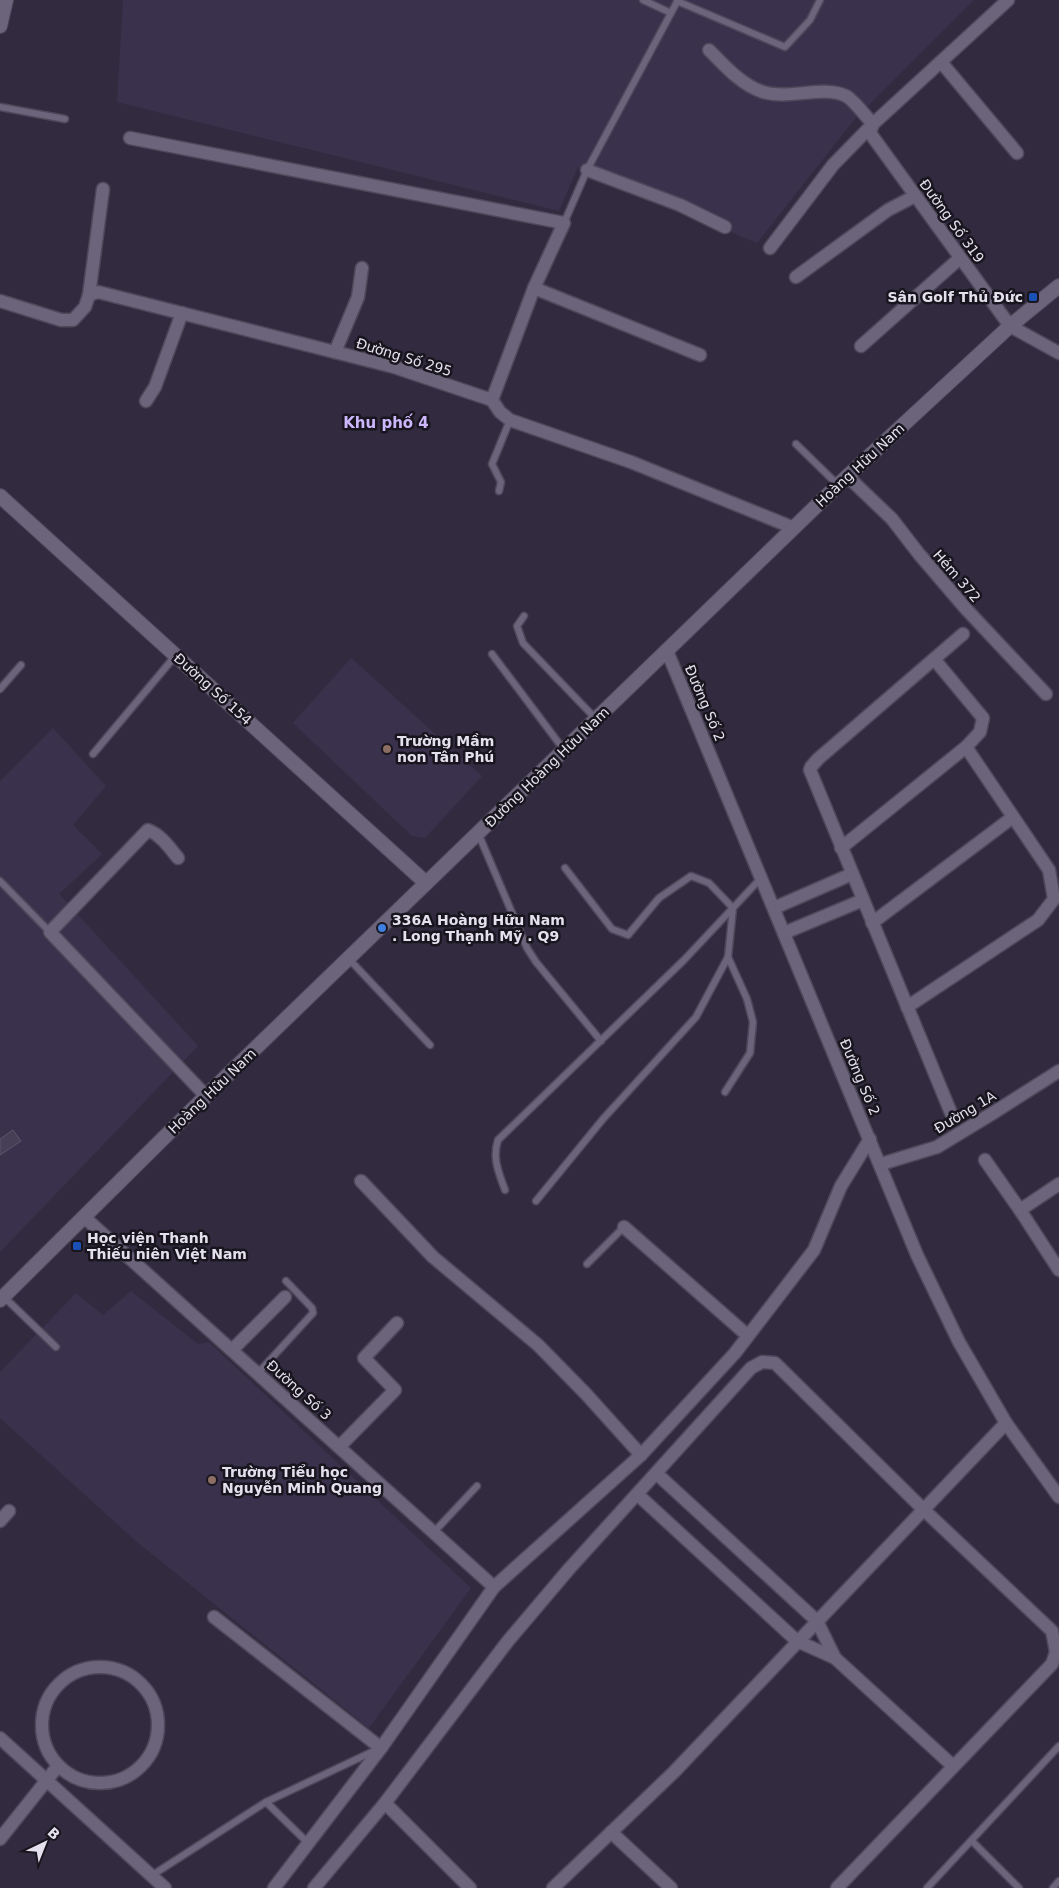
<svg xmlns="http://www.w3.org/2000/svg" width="1059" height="1888" font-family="'DejaVu Sans',sans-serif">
	<rect width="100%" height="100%" fill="#322b3f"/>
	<!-- built -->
	<g fill="#3a314c">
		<path d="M123,0H974L854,120L757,243L578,167L559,211L117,102Z"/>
		<path d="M351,658L482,776L425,838L412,836L293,723Z"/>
		<path d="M53,728L106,786L73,825L102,854L59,894L198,1046L0,1252V781Z"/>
		<path d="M131,1291L198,1344L209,1342L471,1588L369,1728L137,1542L0,1418V1372L76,1293L103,1315Z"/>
	</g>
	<!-- building -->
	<path fill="#463f55" stroke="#5c556b" d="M13,1130L21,1141L0,1155V1139Z"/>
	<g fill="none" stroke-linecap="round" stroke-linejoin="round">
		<!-- service casing -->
		<g stroke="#4f485a" stroke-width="9">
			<g id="service">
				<path d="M643,0L671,13"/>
				<path d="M677,1L785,47L810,20L820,0"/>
				<path d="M0,107L65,119"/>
				<path d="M564,223L587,170L678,0"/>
				<path d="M796,444L838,485"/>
				<path d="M499,491L501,482L492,464L510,420"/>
				<path d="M524,616L517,626L523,643L596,719"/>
				<path d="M492,654L564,750"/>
				<path d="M0,689L21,665"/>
				<path d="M93,754L176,655"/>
				<path d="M478,833L527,948L536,962L601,1041"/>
				<path d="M0,881L50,932"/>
				<path d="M348,958L430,1045"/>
				<path d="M725,1092L750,1053L753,1022L747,999L728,957"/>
				<path d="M505,1190C499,1173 492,1159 498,1140L684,960L761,878"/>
				<path d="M536,1201L603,1119L696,1017L728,957L733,908L709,883L691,876L659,898L628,935L612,929L565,868"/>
				<path d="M587,1264L624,1227"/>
				<path d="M3,1296L56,1347"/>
				<path d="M258,1373L313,1313L312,1308L286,1281"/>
				<path d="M434,1532L477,1486"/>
				<path d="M266,1802L376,1750"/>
				<path d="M972,1841L1019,1888"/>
				<path d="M151,1876L266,1802L308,1843"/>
				<path d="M927,1888L1059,1746"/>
				<path d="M1053,1888L1059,1881"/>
			</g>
		</g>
		<!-- minor casing -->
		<g stroke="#4f485a" stroke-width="15">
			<g id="minor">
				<path d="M1008,0L873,124L870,133L1010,326L1059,353"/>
				<path d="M709,50C724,65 741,85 763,92C789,100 823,85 846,96C854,100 866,117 873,124L833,165L770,248"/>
				<path d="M941,62L1017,153"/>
				<path d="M130,138L564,223L534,288L492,400"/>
				<path d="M587,170L680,205L725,227"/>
				<path d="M796,277L888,210L915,196"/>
				<path d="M534,288L700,355"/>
				<path d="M89,295L103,189"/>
				<path d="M0,301L61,320H73L85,307L89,295L98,292L394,367L492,400L500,412L510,420L631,462L794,528"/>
				<path d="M861,346L960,258"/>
				<path d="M335,352L358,297L362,268"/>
				<path d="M146,401L155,387L182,313"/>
				<path d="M847,476L892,519L919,554L967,610L1046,694"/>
				<path d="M667,651L917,1255L959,1342L1006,1423L1059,1497"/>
				<path d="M841,848L966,747L980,732L983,718L934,659"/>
				<path d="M178,858C169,847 161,835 148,830L50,932L206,1096"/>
				<path d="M774,908L852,874"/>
				<path d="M872,923L1013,817"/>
				<path d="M784,933L863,900"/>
				<path d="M907,1007L1038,920L1054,899L1049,870L966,747"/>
				<path d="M951,1113L810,770L811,767L818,759L963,634"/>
				<path d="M985,1160L1020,1210L1059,1270"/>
				<path d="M881,1164L937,1147L993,1113L1059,1071"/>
				<path d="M361,1181L433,1257L538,1345L586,1394L641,1455"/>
				<path d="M1020,1210L1059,1184"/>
				<path d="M84,1217L494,1587"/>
				<path d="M624,1227L747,1335"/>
				<path d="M232,1350L285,1297"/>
				<path d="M339,1447L395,1390L364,1358L397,1323"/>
				<path d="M656,1473L817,1621L835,1658"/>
				<path d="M637,1494L797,1641L835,1658L953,1766"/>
				<path d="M0,1521L9,1511"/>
				<path d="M214,1617L381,1748"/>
				<circle cx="100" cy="1725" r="58"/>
				<path d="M0,1738L165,1888"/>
				<path d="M385,1803L470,1888"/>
				<path d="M611,1832L671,1888"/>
				<path d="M0,1839L58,1766"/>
				<path d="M274,1888L381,1748L494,1587L641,1455L735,1353L814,1250L841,1186L870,1139"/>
				<path d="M314,1888L385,1803L508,1641L569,1569L751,1368L762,1362L775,1363L923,1509L1052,1631L1056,1652L1052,1664L837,1888"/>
				<path d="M553,1888L674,1772L1006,1423"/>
			</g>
		</g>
		<!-- tertiary casing -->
		<g stroke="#4f485a" stroke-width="16">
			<g id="tertiary">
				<path d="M0,26L6,0"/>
				<path d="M0,496L426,883"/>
			</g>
		</g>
		<!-- secondary casing -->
		<g stroke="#4f485a" stroke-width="16">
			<path id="secondary" d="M0,1300L206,1096L838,485L1010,326L1059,286"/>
		</g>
		<!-- service -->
		<use href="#service" stroke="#6b647b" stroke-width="6"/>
		<!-- minor -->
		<use href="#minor" stroke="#6b647b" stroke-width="12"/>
		<!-- tertiary -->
		<use href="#tertiary" stroke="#6b647b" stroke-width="14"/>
		<!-- secondary -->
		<use href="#secondary" stroke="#6b647b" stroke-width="14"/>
	</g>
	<!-- markers -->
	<g fill="#1a4fb4" stroke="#18151e" stroke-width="2">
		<rect x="1028" y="292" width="10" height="10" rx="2.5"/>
		<rect x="72" y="1241" width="10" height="10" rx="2.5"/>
	</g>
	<g fill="#8d6e63" stroke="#18151e" stroke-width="2">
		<circle cx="387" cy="749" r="5"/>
		<circle cx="212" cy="1480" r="5"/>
	</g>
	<circle fill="#3f7fe0" stroke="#18151e" stroke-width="2" cx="382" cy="928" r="5"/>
	<g text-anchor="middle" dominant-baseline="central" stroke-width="5" stroke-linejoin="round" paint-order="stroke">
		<!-- street labels -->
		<g font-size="14" fill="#e4e0ee" stroke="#18151e">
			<text transform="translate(952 221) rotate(54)">Đường Số 319</text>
			<text transform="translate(404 357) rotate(17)">Đường Số 295</text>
			<text transform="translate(860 465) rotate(-43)">Hoàng Hữu Nam</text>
			<text transform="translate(957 576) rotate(49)">Hẻm 372</text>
			<text transform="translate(213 689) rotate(42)">Đường Số 154</text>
			<text transform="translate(705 703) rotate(67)">Đường Số 2</text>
			<text transform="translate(547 767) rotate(-44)">Đường Hoàng Hữu Nam</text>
			<text transform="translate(860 1077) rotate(67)">Đường Số 2</text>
			<text transform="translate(212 1091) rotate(-44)">Hoàng Hữu Nam</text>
			<text transform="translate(965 1112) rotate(-31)">Đường 1A</text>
			<text transform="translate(299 1390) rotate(42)">Đường Số 3</text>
		</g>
		<!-- poi labels -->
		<g font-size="14" font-weight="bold" fill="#e4e0ee" stroke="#18151e" text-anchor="start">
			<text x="1023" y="297" text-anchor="end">Sân Golf Thủ Đức</text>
			<text x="397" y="741">Trường Mầm<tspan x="397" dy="16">non Tân Phú</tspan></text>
			<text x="392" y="920">336A Hoàng Hữu Nam<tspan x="392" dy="16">. Long Thạnh Mỹ . Q9</tspan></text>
			<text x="87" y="1238">Học viện Thanh<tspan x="87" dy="16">Thiếu niên Việt Nam</tspan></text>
			<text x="222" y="1472">Trường Tiểu học<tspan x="222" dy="16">Nguyễn Minh Quang</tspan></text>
		</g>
		<!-- neighbourhood labels -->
		<g font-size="15" font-weight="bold" fill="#ccb7fd" stroke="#18151e">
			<text x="386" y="423">Khu phố 4</text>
		</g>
	</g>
	<!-- north arrow -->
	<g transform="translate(45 1843) rotate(43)" stroke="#18151e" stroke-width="4" paint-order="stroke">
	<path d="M0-4L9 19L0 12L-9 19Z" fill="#e4e0ee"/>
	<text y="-8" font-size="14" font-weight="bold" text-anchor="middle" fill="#e4e0ee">B</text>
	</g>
</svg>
